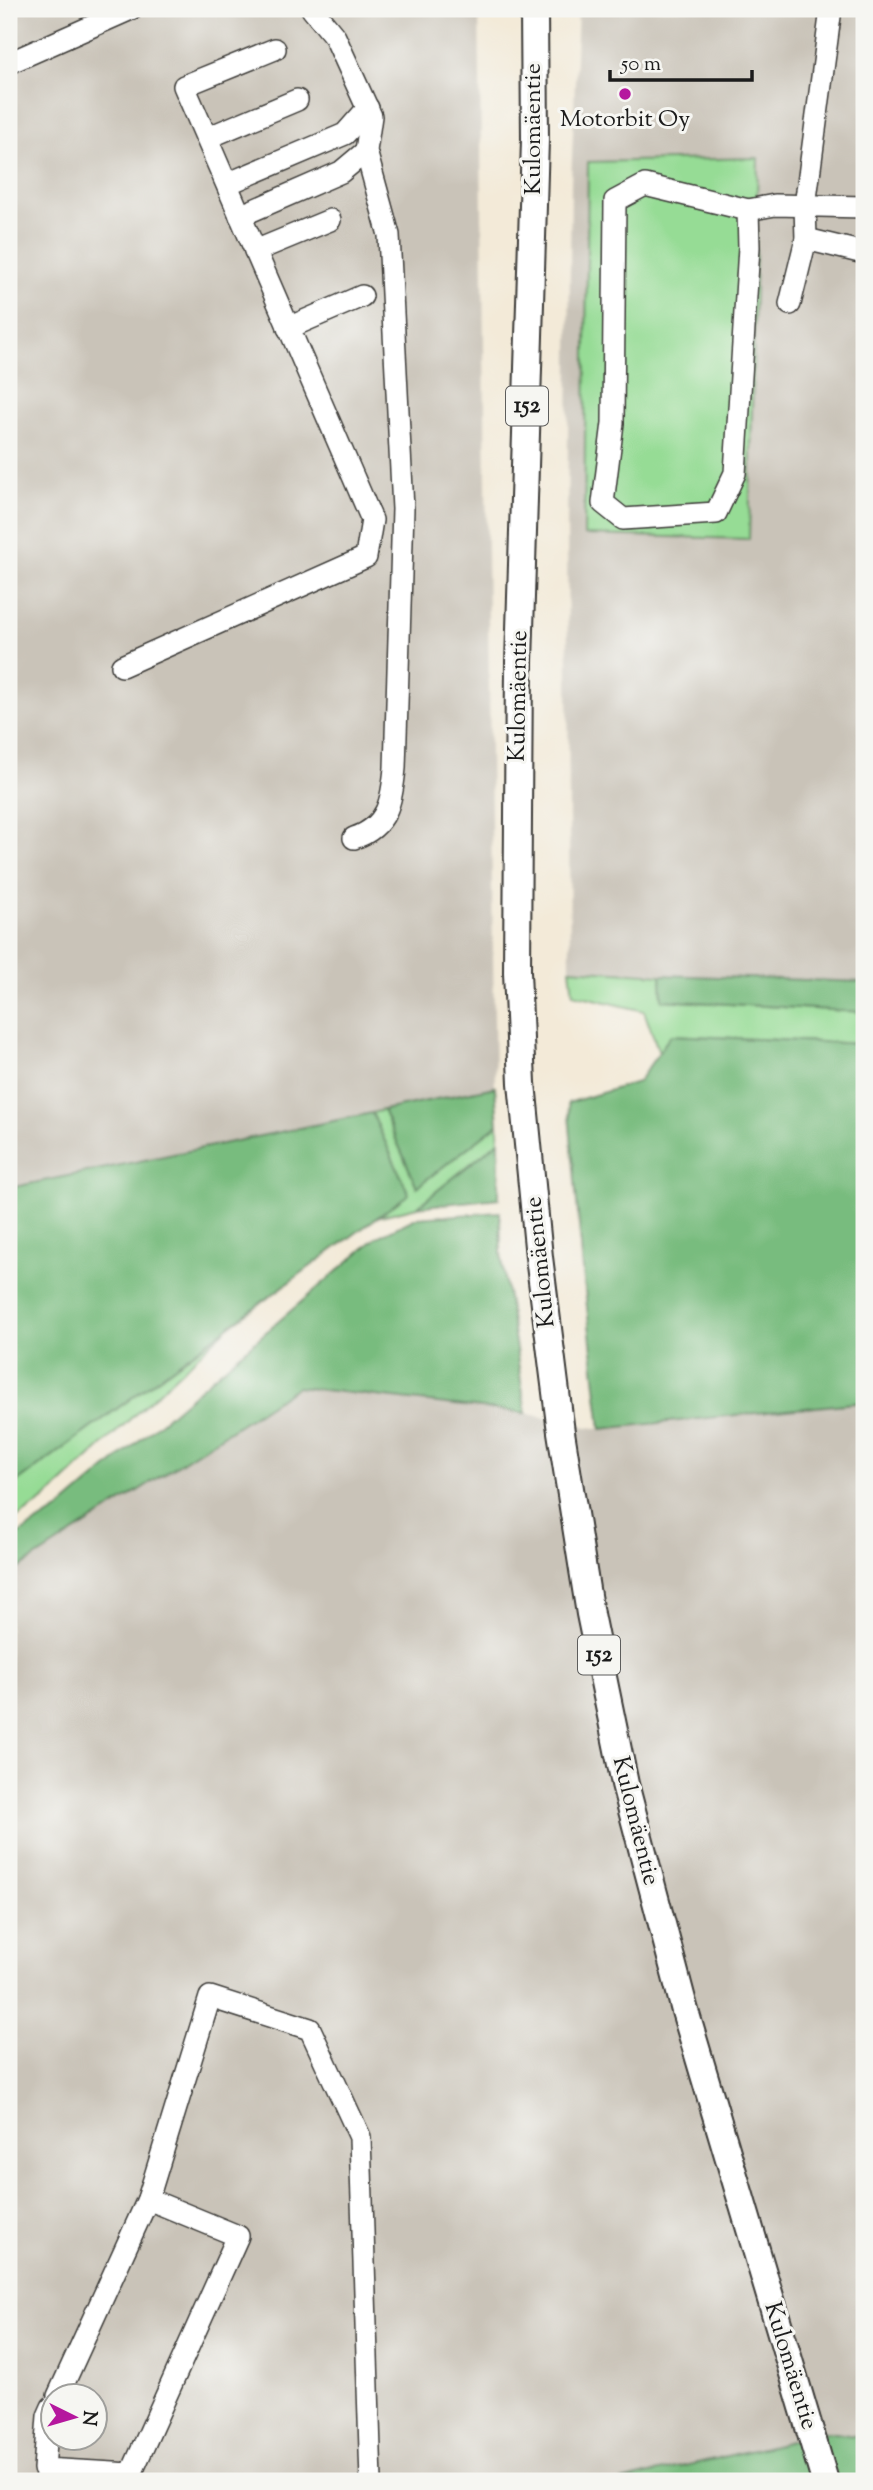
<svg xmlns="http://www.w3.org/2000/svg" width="873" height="2490" font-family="'Sorts Mill Goudy',serif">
	<rect width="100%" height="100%" fill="#f6f6f2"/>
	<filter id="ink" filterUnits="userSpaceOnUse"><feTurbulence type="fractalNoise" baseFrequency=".0143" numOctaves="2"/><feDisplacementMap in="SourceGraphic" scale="14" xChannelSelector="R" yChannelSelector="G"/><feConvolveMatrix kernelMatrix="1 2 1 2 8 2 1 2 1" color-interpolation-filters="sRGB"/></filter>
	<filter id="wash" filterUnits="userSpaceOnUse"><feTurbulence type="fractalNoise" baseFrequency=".00686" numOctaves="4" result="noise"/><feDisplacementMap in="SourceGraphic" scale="28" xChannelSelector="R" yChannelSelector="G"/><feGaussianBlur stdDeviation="1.57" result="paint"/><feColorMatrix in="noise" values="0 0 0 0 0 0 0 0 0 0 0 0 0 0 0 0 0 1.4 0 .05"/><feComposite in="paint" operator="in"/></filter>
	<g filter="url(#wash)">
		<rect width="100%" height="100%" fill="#f3ead8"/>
		<!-- industrial -->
		<g fill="#c9c3b8" fill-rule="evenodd">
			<path d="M9,9H479L495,1087L9,1188Z"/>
			<path d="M578,9H864V985L570,969L567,525L571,182Z"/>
			<path d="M297,1387L526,1413L575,1425L601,1429L864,1402V2434L855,2436L829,2432L621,2481H9V1575ZM52,2396H94V2438H52Z"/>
		</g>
		<!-- green -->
		<g fill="#96dc95" stroke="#597c58" stroke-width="2">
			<path d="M758,158L749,539L584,535L588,162Z"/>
			<path d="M570,969L661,975L662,1000L864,1012V1044L671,1035L659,1052L644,1011L573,994Z"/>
			<path d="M383,1110L417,1187L498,1124L499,1141L417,1207L377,1217L408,1194L372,1113Z"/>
			<path d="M227,1328L44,1500L9,1523V1488Z"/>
		</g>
		<!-- forest -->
		<g fill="#78bc7e" stroke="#4a6c4d" stroke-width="2">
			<path d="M661,975L864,982V1012L662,1000Z"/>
			<path d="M671,1035L864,1044V1402L601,1429L584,1281L568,1103L638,1082Z"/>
			<path d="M495,1087L498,1124L417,1187L383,1110Z"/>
			<path d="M372,1113L409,1194L9,1488V1188Z"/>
			<path d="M499,1141V1198L417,1207Z"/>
			<path d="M500,1212L501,1253L526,1413L297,1387L9,1575V1540L58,1510L377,1237L416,1218Z"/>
			<path d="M829,2432L855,2436L864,2434V2481H621Z"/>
		</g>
	</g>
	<g filter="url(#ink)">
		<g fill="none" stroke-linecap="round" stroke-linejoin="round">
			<!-- minor casing -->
			<g stroke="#3c3b38" stroke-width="24">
				<g id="minor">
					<path d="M312,9L335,37L371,116L366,151L389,235L403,509L395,768C392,800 388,827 354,838"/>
					<path d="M9,63L131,9"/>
					<path d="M207,138L297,100"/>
					<path d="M227,184L345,134L368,108"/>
					<path d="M645,185L748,210L749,247L735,473L716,513L623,519L603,503L613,423L615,201Z"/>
					<path d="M748,210L775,205L864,207"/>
					<path d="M240,216L341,172L366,151"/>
					<path d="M806,239L864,253"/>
					<path d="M255,251L330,220"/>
					<path d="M790,304L806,239L805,206L831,9"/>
					<path d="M288,328L362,296"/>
					<path d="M122,666L366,557L372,520L184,86L275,49"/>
					<path d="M58,2396L148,2199L210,1997L310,2029L360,2137L371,2481"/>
					<path d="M52,2407L48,2416L44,2469L131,2474L238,2236L148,2199"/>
				</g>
			</g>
			<!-- major casing -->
			<g stroke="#3c3b38" stroke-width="30">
				<path id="major" d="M534,9L535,140L519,662L517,972L522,1083L539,1257L561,1432L590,1614L625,1784L685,2011L825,2481"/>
			</g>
			<!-- minor -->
			<use href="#minor" stroke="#fff" stroke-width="21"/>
			<!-- major -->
			<use href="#major" stroke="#fff" stroke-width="26"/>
		</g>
	</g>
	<!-- markers -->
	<circle fill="#b5179e" stroke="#f6f6f2" stroke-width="2.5" cx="625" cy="94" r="7"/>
	<g text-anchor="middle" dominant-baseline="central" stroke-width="6" stroke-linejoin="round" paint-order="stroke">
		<!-- shield labels -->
		<g fill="#f6f6f2" stroke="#5d5d5c" stroke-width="2">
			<rect x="506" y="386.5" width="42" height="39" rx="5"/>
			<rect x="578" y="1635.5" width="42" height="39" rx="5"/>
		</g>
		<g font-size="23" font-weight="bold" fill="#1c1c1c">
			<text x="527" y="406">152</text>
			<text x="599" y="1655">152</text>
		</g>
		<!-- poi labels -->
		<g font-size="24" fill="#1c1c1c" stroke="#f6f6f2">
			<text x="625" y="120">Motorbit Oy</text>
		</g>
		<!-- street labels -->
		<g font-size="24" fill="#1c1c1c" stroke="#f6f6f2">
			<text transform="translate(534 129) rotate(-90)">Kulomäentie</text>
			<text transform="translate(519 696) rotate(-89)">Kulomäentie</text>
			<text transform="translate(541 1262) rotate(-96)">Kulomäentie</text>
			<text transform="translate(635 1821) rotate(76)">Kulomäentie</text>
			<text transform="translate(790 2366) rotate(73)">Kulomäentie</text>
		</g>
	</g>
	<!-- margin -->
	<rect width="873" height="2490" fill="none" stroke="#f6f6f2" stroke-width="35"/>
	<!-- north arrow -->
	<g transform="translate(74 2417) rotate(95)"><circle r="33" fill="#f6f6f2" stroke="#9f9f9c" stroke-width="2"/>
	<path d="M0-5L12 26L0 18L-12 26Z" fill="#b5179e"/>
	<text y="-10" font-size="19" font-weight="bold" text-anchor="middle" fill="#1c1c1c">N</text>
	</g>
	<!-- scale -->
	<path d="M610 70v10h142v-10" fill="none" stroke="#1c1c1c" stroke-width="3.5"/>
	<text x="621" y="70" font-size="21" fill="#1c1c1c" stroke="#f6f6f2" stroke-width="5" paint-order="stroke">50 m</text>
</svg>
